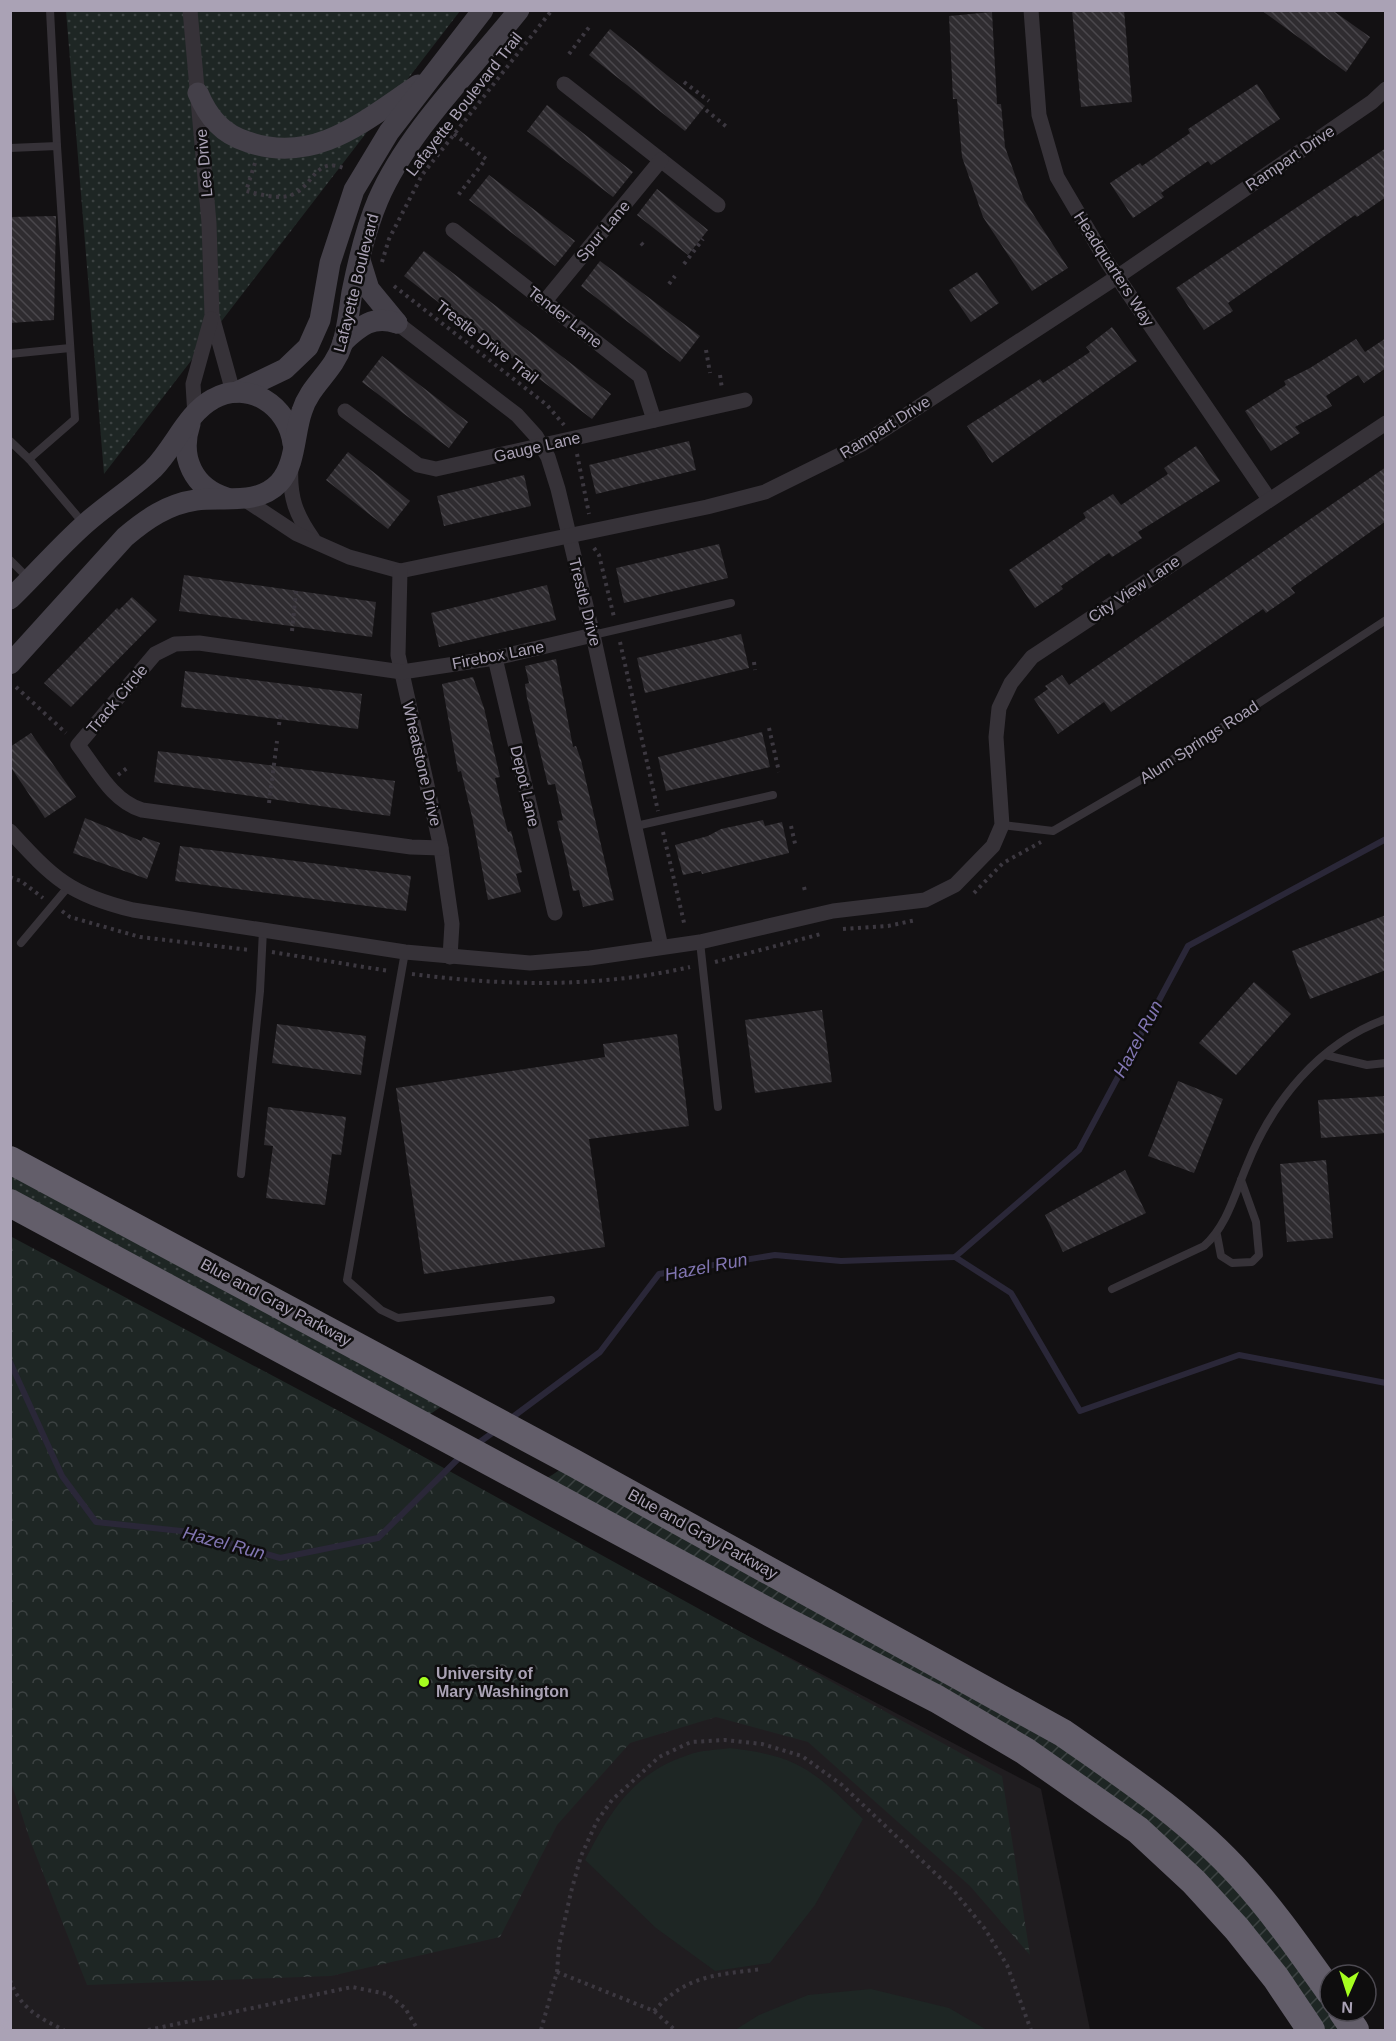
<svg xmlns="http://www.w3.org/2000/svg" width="1396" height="2041" font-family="Arial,sans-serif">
	<defs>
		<pattern id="grass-dots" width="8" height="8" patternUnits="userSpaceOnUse" patternTransform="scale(1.5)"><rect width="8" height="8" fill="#1e2624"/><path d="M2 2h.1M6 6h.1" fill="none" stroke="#3c4242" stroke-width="1.8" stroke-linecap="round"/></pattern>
		<pattern id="forest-crowns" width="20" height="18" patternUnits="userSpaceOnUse" patternTransform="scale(1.5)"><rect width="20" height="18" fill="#1e2624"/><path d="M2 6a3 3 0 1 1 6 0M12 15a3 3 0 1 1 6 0" fill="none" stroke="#3c4242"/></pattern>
		<pattern id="garden-furrows" width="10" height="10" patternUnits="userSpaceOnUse" patternTransform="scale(1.5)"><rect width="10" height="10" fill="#1e2624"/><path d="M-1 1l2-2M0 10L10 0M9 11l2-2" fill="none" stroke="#3c4242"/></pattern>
		<pattern id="building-back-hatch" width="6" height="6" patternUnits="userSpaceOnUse" patternTransform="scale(1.5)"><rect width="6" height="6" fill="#2f2c30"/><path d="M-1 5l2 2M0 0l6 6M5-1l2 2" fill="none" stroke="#4a474c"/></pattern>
	</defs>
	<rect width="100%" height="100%" fill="#131113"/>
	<!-- built -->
	<path fill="#201d20" d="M475,1493L1041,1789L1090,2030H11L10,1575Z"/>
	<!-- grass -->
	<g fill="url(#grass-dots)">
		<path d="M66,11H460L104,474Z"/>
		<path d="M10,1173L442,1406L429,1415L11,1190Z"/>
	</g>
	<!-- forest -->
	<path fill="url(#forest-crowns)" d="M10,1236L384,1435L1002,1776L1030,1955L970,1886L808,1742L716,1717L630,1743L557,1825L500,1937L331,1976L87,1985L30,1840L11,1782Z"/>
	<!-- garden -->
	<path fill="url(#garden-furrows)" d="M561,1469L1087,1760L1210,1861L1265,1922L1319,1994L1342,2030H1324L1198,1870L546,1479Z"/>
	<!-- pitch -->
	<g fill="#1e2624">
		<path d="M730,1748C800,1756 814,1771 863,1819L815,1905L770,1963L715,1971L656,1928L585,1860C610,1812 633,1773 688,1755C701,1750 716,1750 730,1748Z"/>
		<path d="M871,1989L949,2008L987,2030H735L759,2015L808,1995Z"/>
	</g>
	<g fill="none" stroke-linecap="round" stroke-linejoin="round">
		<!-- stream -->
		<g stroke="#2a2738" stroke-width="6">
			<path d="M955,1257L1011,1293L1080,1411L1239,1355L1386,1383"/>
			<path d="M10,1362L62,1476L96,1522L191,1532L280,1558L378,1538L461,1456"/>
			<path d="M510,1419L600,1352L659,1274L775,1255L841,1261L955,1257L1079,1150L1188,946L1386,839"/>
			<path d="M477,1444L495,1431"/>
		</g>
	</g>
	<!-- building -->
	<g fill="url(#building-back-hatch)">
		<path d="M1072,10H1124L1132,102L1081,107Z"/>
		<path d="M1261,10H1332L1370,37L1346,72Z"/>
		<path d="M992,12L997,104H1001L1005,147L1024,200L1068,268L1032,291L983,217L962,157L957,99H953L949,16Z"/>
		<path d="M610,29L705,106L685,131L589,55Z"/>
		<path d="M1257,84L1280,119L1211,165L1208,161L1161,193L1164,197L1133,218L1110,183L1140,163L1142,166L1190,133L1188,129Z"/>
		<path d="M547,105L633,172L613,197L527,131Z"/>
		<path d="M1386,148V197L1357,217L1355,215L1228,303L1233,311L1204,330L1176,288Z"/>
		<path d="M489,175L575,241L555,266L469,200Z"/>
		<path d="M657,189L708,230L688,255L637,215Z"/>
		<path d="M56,216L54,320L10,323V217Z"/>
		<path d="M424,251L611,394L592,419L404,276Z"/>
		<path d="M600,261L700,336L680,362L581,286Z"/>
		<path d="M977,272L999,303L971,322L949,290Z"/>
		<path d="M1112,327L1137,361L992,463L967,426L1040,379L1043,383L1090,352L1086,347Z"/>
		<path d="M1386,338V368L1364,383L1358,375L1326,396L1332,406L1295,427L1300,433L1271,451L1245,411L1286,385L1284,381L1310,368L1356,339L1365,352Z"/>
		<path d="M382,356L468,422L449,448L362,382Z"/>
		<path d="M689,441L696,470L596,494L589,465Z"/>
		<path d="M1196,446L1220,481L1138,532L1142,538L1112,557L1109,553L1061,586L1063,589L1035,608L1009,570L1086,518L1083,513L1113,494L1121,505L1168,474L1164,468Z"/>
		<path d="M348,452L410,501L388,529L326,480Z"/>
		<path d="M1386,467V521L1291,588L1295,593L1266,613L1263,609L1111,712L1104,702L1058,734L1034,699L1048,689L1045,686L1062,675L1069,685Z"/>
		<path d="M524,475L531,506L444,526L437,496Z"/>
		<path d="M719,544L728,578L624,603L616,568Z"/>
		<path d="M184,575L376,602L372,637L179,611Z"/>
		<path d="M547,585L556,620L439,647L431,613Z"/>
		<path d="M132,597L157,620L71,707L44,683L117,608L119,610Z"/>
		<path d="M741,634L749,668L645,693L637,658Z"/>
		<path d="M556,659L573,747L576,746L581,760L614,900L583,907L579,890L573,891L567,863L557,821L563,820L555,784L548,785L527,698L525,684L529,683L525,666Z"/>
		<path d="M185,671L362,694L358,729L181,707Z"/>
		<path d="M473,677L484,708L500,777L495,778L503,814L508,832L511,831L522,872L516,874L521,892L488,900L473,821L461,771L458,772L442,684Z"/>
		<path d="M762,732L770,767L666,791L658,757Z"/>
		<path d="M31,733L76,797L45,818L10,766V747Z"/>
		<path d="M158,751L395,781L390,816L154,782Z"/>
		<path d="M85,818L141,841L143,837L160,843L147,879L73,853Z"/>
		<path d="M763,820L765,826L782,822L789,853L702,874L701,871L683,875L675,845L708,836L721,829Z"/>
		<path d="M180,846L411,876L406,911L175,881Z"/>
		<path d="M1386,915V970L1310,999L1292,951Z"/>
		<path d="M1254,982L1291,1014L1236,1075L1199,1043Z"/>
		<path d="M822,1010L832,1082L755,1093L745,1020Z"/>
		<path d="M277,1024L366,1036L361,1075L272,1063Z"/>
		<path d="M677,1034L689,1126L589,1139L605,1247L424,1274L396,1088L605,1057L603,1044Z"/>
		<path d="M1178,1081L1223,1099L1194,1173L1148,1156Z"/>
		<path d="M1386,1096V1133L1321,1138L1318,1100Z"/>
		<path d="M268,1107L346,1117L341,1155L332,1154L325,1205L266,1198L273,1146L264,1145Z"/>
		<path d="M1326,1160L1333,1238L1287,1242L1280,1164Z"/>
		<path d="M1125,1170L1146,1213L1063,1252L1045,1215Z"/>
	</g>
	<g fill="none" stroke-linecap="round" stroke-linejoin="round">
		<!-- path -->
		<g stroke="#3c3840" stroke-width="4" stroke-dasharray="3 4.5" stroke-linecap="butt">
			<path d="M569,54L590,26"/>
			<path d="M684,82L709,101"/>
			<path d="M706,110L728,128"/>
			<path d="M454,134L486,159L456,198"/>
			<path d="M255,163L246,191C259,194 275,199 288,196C314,190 313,154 346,169"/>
			<path d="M641,243L645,247"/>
			<path d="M382,262L389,239L422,175L552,10"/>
			<path d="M684,264L703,239"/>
			<path d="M669,284L675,276"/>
			<path d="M394,286L547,405L564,425"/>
			<path d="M706,350L710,373"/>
			<path d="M720,375L722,389"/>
			<path d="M577,454L589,514"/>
			<path d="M594,548L599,555L614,617"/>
			<path d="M292,631L296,591"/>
			<path d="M620,642L658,811"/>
			<path d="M754,662L755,670"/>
			<path d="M16,687L66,733"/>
			<path d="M279,725L281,710"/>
			<path d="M769,728L779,772"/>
			<path d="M118,775L127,768"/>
			<path d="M269,803L277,741"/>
			<path d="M791,826L796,848"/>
			<path d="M663,832L685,927"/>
			<path d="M10,877L21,881L43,898"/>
			<path d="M804,887L805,891"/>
			<path d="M974,893L1003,863L1041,842"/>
			<path d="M62,911L70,917L140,937L250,950"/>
			<path d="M843,929L888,926L916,920"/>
			<path d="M272,952L389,971"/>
			<path d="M715,962L821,934"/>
			<path d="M412,974C505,986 598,988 690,967"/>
			<path d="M557,1972L654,2011L675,2030"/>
			<path d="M10,1980C20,2008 39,2018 64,2030"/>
			<path d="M654,2011C686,1975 716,1975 762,1969"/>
			<path d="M148,2030L352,1987L387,1994L405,2008L418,2030"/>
			<path d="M541,2030L557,1972L559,1946L571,1892L581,1856L597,1821L612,1800L659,1757L691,1742L725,1740L762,1744L802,1756L842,1785L954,1891L985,1929L1007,1965L1031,2030"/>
		</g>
		<!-- lane -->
		<g stroke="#363238" stroke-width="8">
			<path d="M50,10L57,146"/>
			<path d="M10,148L57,146L75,419L29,459L84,524"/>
			<path d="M10,354L70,348"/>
			<path d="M10,441L29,459"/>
			<path d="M10,560L28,578"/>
			<path d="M593,635L731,603"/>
			<path d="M1002,825L1053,831L1144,778L1386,620"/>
			<path d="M636,826L773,795"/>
			<path d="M700,942L718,1107"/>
			<path d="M21,943L68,887"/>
			<path d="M405,952L347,1280L381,1310L398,1318L551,1300"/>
			<path d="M1325,1055L1367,1065L1386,1063"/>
			<path d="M241,1174L260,991L263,930"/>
			<path d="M1217,1235L1221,1256L1232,1263L1252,1262L1259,1255L1256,1222L1241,1180"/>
			<path d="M1112,1289L1204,1246C1227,1226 1235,1193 1247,1165C1272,1102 1319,1043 1386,1019"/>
		</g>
		<!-- street -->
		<g stroke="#363238" stroke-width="15">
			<path d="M190,10L209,223L212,316L233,392"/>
			<path d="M1031,10L1039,115L1057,177L1107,262L1269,499"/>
			<path d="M564,84L718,205"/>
			<path d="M453,230L640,376L654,420"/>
			<path d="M545,301L661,160"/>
			<path d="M397,323L517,415L536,436L548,457L558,489L593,635L661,947"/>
			<path d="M345,411L418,465L436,469L745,400"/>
			<path d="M195,416L193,384L211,319"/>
			<path d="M291,467C289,497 296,515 313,539"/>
			<path d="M244,499L297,534L349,557L400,571L707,507L765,492L862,444L1117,277L1372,102L1386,89"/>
			<path d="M400,571L398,655L441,848L452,924L450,957"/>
			<path d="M495,658L555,913"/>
			<path d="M10,831C53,878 70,895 133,910L405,952L530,963L590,958L700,942L833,911L925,900L955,885L993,846L1002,825L996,737L999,708L1011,683L1032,657L1386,423"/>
			<path d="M441,848L411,847L142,810C112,801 96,768 78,745L155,654L175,644L199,643L402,672L495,658L593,635"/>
		</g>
		<!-- secondary -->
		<g stroke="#444049" stroke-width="21">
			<path d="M198,93C208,117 222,134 248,142C315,165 364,121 418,85"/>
			<path d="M360,260L369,289L397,323"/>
			<path d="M343,342C360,326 373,315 397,323"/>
			<path d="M237,392L285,369L308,347L320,320L330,263L354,190L389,132L483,10"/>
			<path d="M190,424C179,457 193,488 227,498"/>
			<path d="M10,599C36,574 59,547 85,524C107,504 132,489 153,469C174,448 187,413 213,399C248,379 289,406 293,444"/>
			<path d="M10,664L125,537C146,519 168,504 196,500C224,496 257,506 279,483C296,465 294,433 302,411C310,385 334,371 342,345C348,328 349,310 352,292C358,262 366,228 378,200C408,131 472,69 519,10"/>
		</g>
		<!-- highway -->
		<g stroke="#635e6a" stroke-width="28">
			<path d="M10,1160L572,1462L1063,1733C1125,1776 1191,1820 1241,1876C1274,1912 1302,1953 1330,1992"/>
			<path d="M10,1203L780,1618L937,1699L1025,1751L1138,1830L1194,1882L1237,1929L1276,1978L1311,2030"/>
			<path d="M1342,2011L1355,2030"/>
		</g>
	</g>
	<!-- markers -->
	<circle fill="#a5fe1f" stroke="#0e0d0e" stroke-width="2" cx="424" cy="1682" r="6"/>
	<g text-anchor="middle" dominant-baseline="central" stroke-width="5" stroke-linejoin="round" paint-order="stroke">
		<!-- street labels -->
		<g font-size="16" fill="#aaa2b5" stroke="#0e0d0e">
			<text transform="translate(464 104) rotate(-52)">Lafayette Boulevard Trail</text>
			<text transform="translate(1290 158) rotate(-34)">Rampart Drive</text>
			<text transform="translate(204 163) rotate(-95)">Lee Drive</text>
			<text transform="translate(603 231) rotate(-50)">Spur Lane</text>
			<text transform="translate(1114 269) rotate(57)">Headquarters Way</text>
			<text transform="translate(356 283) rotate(-76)">Lafayette Boulevard</text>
			<text transform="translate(565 317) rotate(38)">Tender Lane</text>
			<text transform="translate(487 342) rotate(38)">Trestle Drive Trail</text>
			<text transform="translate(885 427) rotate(-32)">Rampart Drive</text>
			<text transform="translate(537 447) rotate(-13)">Gauge Lane</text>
			<text transform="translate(1134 589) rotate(-34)">City View Lane</text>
			<text transform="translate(585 602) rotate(76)">Trestle Drive</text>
			<text transform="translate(498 655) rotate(-11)">Firebox Lane</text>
			<text transform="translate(117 699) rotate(-50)">Track Circle</text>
			<text transform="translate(1199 742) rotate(-33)">Alum Springs Road</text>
			<text transform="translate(422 764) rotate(77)">Wheatstone Drive</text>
			<text transform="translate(525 786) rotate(77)">Depot Lane</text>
			<text transform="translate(276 1302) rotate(28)">Blue and Gray Parkway</text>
			<text transform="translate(703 1534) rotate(29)">Blue and Gray Parkway</text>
		</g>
		<!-- poi labels -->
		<g font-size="16" font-weight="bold" fill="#aaa2b5" stroke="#0e0d0e" text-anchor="start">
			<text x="436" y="1673">University of<tspan x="436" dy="18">Mary Washington</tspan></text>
		</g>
		<!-- water labels -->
		<g font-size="18" font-style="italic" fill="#8276b3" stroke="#0e0d0e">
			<text transform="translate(1138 1039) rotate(-62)">Hazel Run</text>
			<text transform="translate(706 1267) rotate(-11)">Hazel Run</text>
			<text transform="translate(224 1543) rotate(15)">Hazel Run</text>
		</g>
	</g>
	<!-- border -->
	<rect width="1396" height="2041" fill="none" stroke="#aaa2b5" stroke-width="24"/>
	<!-- north arrow -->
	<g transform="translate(1348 1993) rotate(183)"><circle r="28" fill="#0e0d0e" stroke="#4c4951" stroke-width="1.5"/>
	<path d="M0-4.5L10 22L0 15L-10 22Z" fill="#a5fe1f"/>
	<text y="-9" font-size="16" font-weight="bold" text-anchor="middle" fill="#aaa2b5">N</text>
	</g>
</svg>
